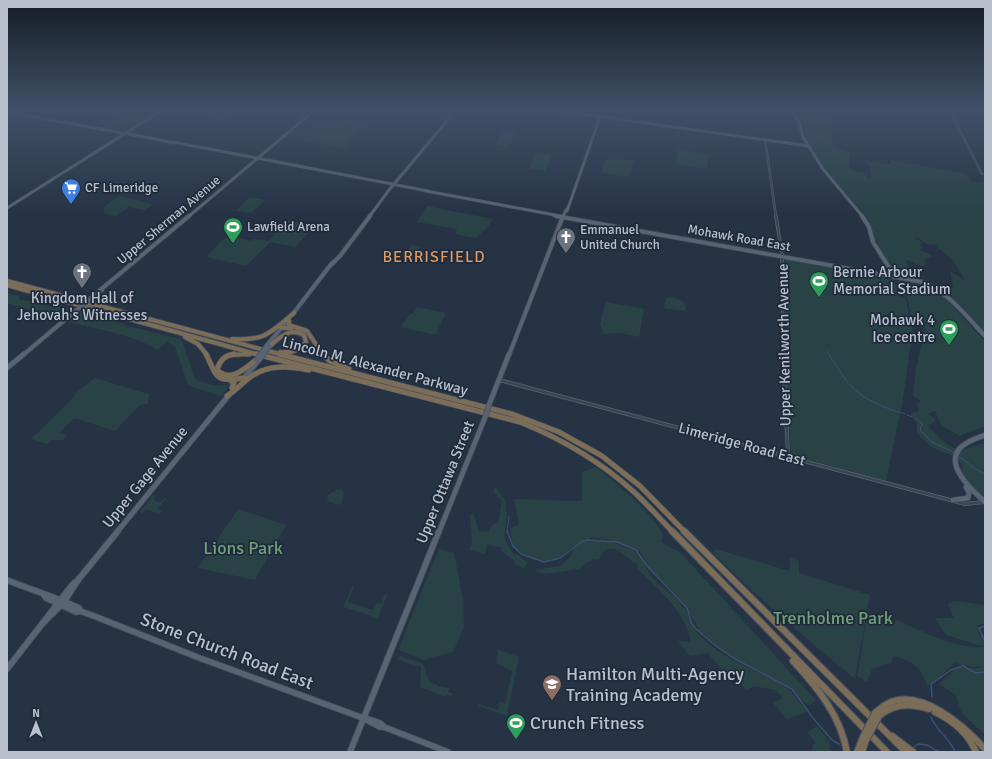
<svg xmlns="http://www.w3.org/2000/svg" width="992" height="759" font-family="Signika,sans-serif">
	<rect width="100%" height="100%" fill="#263345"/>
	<!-- green -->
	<g fill="#284246">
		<path d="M133,109H162L125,131L102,128Z"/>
		<path d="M220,109L225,110L233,109L238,111L231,114L234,116L224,117L226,119L218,122L212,118L214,117H211L206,113Z"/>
		<path d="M794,109H818L826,117L832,120V123L835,127L831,137L836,148L849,153L850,167L853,171L869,173L865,174L870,179L871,172L867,161L891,164L890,160L967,174C970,183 978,185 985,180V332L939,285L949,288L953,287L950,271L966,281L952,259L937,247L938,245L927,244L916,237L915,238L923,243L920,245L925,249L922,248L920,250L931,255L932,257L926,259L924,262L926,265C917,267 913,261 906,260L911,273L916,277V279L910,278L913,283L933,289L946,298L985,342V426L960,436L941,425L935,411L928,414L937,421L932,422V425L929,424V427C939,436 949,451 963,449C971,449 978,444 985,443V496C975,492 966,481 961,471L963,467C955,451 944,455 931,446C926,443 921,438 917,433V423L911,415V413L919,411L917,404L921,401L913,396L916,369L926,322L921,325H913L907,297L900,295L898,289L899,276L896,275L877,245H878L877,241H874L868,221L826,170L806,138L799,114Z"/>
		<path d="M345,120L351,121L353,125H366L344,148L284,138L294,129L306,131L315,123L338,126Z"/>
		<path d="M504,131L516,133L508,147L495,145Z"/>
		<path d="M678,149L709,155L707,169L675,164Z"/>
		<path d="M537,153L553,154L545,171L529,168Z"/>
		<path d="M605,159L635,160L629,177L601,173Z"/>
		<path d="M119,196L153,204L145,210L129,207L116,216L105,214L103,208Z"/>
		<path d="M250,197L265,200L251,213L235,211Z"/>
		<path d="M427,206L492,219L493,220L486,229L475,238L455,234L457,229L417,222Z"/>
		<path d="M289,220L314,226L295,247L270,242L246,266L206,257L221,241L230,236L252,241L254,239L268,241Z"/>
		<path d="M412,245L422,247L417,251L430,254L425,262L403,257Z"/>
		<path d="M785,258L893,277L899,296L905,297L913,332L912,335L903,399L886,481L791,455L787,387Z"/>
		<path d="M7,293L19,296L20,300L38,302L51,307L74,310L63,319L7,303Z"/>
		<path d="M670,297C678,298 685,300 686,308L685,311L664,308L666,298Z"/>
		<path d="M606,302L644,309L639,337L620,333L603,334L600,324Z"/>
		<path d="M417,307L446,313L435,335L401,327L409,315L414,312Z"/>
		<path d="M81,310L108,320L122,323L128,326L181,339L196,380C208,384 218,387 231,384L221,396L192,387L188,385L175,347L168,342L157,350C138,336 92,328 67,322Z"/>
		<path d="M95,378L149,394L148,403L139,406L115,431L74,418L59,433L67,435L63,440H52L47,444L31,439L74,397L75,393Z"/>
		<path d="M596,467C621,487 646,507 663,534L661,542L680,552L816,700L809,706L800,699L792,689L735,659L716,646L699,630L687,608L678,597L647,566L641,553L631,547L607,539L591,538L584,541L599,540L611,542L632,550L639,554L650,575L658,584L675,597L686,611L697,633L710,645L731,659L779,683L792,692L807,712L786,719L773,703L783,698L775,690L754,686L746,690L732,671H723L707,653L690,656L678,641L691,642C685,611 659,590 638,569L637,564L615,549H606L598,560L593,559L591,562H587L579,569L545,574L535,571L540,569L560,566L570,557L573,550L583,541L569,549L564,555L544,562L521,554L513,546L510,528L519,525L514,499L582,501V472Z"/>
		<path d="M496,487L506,501C505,507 507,512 507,517C505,534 501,539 514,554L518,555L528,563L524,568L516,565L515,561L501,551V547L487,545L485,554L469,550L472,542L470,515L473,513L479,531L488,532L493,524L498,523L502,502L493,491Z"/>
		<path d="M336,490H341L344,492L342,503L337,505L327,500L328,495Z"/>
		<path d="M154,495L156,496L153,500L160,503L164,498L166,499L157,509L162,511L159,514L146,509L142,513L140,512Z"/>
		<path d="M238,509L286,525L255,580L198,568Z"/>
		<path d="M439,549L454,553L463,600L464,628L453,652L424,660L398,650Z"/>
		<path d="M715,549L790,571V558L799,561V573L870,595L855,679C806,639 758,598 713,553Z"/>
		<path d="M353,586L354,587L348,602L373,610L377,603L381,604L385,594L387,595L378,618L343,607Z"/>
		<path d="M955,601L985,605V624H981L978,626L979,633L985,645H978L946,635L935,618H954L947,604Z"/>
		<path d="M868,610L873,618L889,627L897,620C924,632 955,649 985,647V735L961,712L956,695L939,684L958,667L975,669L982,666L972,667L954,663L938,679L927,686C922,667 913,661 894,656L891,663L872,669L867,682L857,676Z"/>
		<path d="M498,650L519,657L507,716L479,706V704L498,710L500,702L505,704L512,671L496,663Z"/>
		<path d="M400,656L423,664L428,679L438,686L449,688L448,692L453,694L452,696L447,695L445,697L420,687L421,667L398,660Z"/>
		<path d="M817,726L830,742L829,752H812L813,745L816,743L807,732Z"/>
	</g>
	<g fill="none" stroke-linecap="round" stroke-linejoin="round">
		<!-- stream-far1 -->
		<g stroke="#3a506e" stroke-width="1">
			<path d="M827,351L835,364"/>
			<path d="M836,365L848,383"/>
			<path d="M849,384C861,399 887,409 905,414"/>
			<path d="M907,415L913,417"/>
			<path d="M915,418L922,424L920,430L932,442L955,453"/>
			<path d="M957,455L977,470L985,474"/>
			<path d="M507,532L509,516"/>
		</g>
		<!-- stream -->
		<g stroke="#3a506e" stroke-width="1.5">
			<path d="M507,531L513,546L521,554L544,562L560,558L583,541L588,540L617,542L636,550L647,566L687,608L692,624L696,629L716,646L735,659L792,689L813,718L832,740L839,744"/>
			<path d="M985,626L979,628L985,642"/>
			<path d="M932,697L931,684L951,670L963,666L976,673L985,672"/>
			<path d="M931,717C936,731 950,738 955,752"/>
			<path d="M914,747L918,744L927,745L939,752"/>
		</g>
		<!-- minor-far2 casing -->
		<g stroke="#596372" stroke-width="2.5">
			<g id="minor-far2">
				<path d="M949,109L982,174"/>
				<path d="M765,139L776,217"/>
			</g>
		</g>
		<!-- minor-far1 casing -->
		<g stroke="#596372" stroke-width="3.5">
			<path id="minor-far1" d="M776,216L782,256L783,355"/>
		</g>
		<!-- minor casing -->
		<g stroke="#596372" stroke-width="4">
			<g id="minor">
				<path d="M783,354L788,456"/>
				<path d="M499,380L965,504L984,502"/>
			</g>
		</g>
		<!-- major-far3 casing -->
		<g stroke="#444e5e" stroke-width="3.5">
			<g id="major-far3">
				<path d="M547,109L809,146"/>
				<path d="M791,109L799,122L803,137L823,169L863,217"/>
				<path d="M7,112L161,140"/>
				<path d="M160,140L174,143"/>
				<path d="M173,142L428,191"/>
				<path d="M426,191L555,215"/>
				<path d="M7,208L164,109"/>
				<path d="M567,211L599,120L605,109"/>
				<path d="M553,215L562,217"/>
				<path d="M188,217L316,109"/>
				<path d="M369,217L389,190L457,109"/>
				<path d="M563,217L566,210"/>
			</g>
		</g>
		<!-- major-far2 casing -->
		<g stroke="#444e5e" stroke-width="5">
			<g id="major-far2">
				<path d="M556,216L923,282C949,293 966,316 985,336"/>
				<path d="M862,216L869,227L873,242L895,277"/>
				<path d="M331,265L340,256L370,216"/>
				<path d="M99,291L189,216"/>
				<path d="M91,298L102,290"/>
				<path d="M292,315L332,263"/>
				<path d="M267,345L288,320"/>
				<path d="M23,355L79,308"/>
				<path d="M509,355L563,216"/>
			</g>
		</g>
		<!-- major-far1 casing -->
		<g stroke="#444e5e" stroke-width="6">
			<g id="major-far1">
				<path d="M7,368L24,354"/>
				<path d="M243,379L259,360"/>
				<path d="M489,405L509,354"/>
				<path d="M985,435C977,438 967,441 960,448C944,466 973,491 985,502"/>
				<path d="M953,500L968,498L969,493L966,487"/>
				<path d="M117,532L229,395"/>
				<path d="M439,532L486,415"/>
			</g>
		</g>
		<!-- major casing -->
		<g stroke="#444e5e" stroke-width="7">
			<g id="major">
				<path d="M7,580C31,590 56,597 79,608L80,611"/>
				<path d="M44,595L46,598L76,612L80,611L94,616L197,657L363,718L380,727H384L448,752"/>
				<path d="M43,623L64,602L78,580"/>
				<path d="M7,669L73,584L78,580L118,531"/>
				<path d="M365,718L380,723L384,727"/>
				<path d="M350,752L439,531"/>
			</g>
		</g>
		<!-- highway-far2 casing -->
		<g stroke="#45505f" stroke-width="5.5">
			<g id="highway-far2">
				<path d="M7,281L283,355"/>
				<path d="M7,285L259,355"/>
				<path d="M289,321V325L307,331L323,355"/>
				<path d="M281,328H292"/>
				<path d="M185,337L198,344L207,355"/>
				<path d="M232,339C265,341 270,333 294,313"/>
				<path d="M270,346C280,337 290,327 304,335L306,342C299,351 291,353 280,352"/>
				<path d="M230,355L249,354"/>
			</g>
		</g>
		<!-- highway-far1 casing -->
		<g stroke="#45505f" stroke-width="6">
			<g id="highway-far1">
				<path d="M206,354C218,378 214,382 244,378"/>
				<path d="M234,354C224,356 220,360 217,370C231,383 244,369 256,360"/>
				<path d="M246,354H249"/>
				<path d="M256,354L520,422C562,439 601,462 634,492C648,505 660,519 673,532"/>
				<path d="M279,354L512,414L559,432L602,456L640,486L685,532"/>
				<path d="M322,354L330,361L349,369"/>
				<path d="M230,380L234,383L232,388"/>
				<path d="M227,396C235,391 241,384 249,378C267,364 288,366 309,370"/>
			</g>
		</g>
		<!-- highway casing -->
		<g stroke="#45505f" stroke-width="8">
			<g id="highway">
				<path d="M672,531L887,752"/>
				<path d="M684,531L906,752"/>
				<path d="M793,661C818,688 840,715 847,752"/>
				<path d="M935,712C954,721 968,733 976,752"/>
				<path d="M875,713C879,710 883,706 887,704C920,686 965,727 985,749"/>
				<path d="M879,716C894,703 911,703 929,709"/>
				<path d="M892,736L913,752"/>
				<path d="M857,752L863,737"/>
				<path d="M862,752L866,740"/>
			</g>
		</g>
		<!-- minor-far2 -->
		<use href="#minor-far2" stroke="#3a4554" stroke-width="1.5"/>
		<!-- minor-far1 -->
		<use href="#minor-far1" stroke="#3a4554" stroke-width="2"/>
		<!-- minor -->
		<use href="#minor" stroke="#3a4554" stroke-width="2.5"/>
		<!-- major-far3 -->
		<use href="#major-far3" stroke="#586474" stroke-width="2.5"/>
		<!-- major-far2 -->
		<use href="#major-far2" stroke="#586474" stroke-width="3.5"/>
		<!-- major-far1 -->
		<use href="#major-far1" stroke="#586474" stroke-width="4.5"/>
		<!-- major -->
		<use href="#major" stroke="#586474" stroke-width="5.5"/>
		<!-- highway-far2 -->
		<use href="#highway-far2" stroke="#7b6d57" stroke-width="4"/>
		<!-- highway-far1 -->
		<use href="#highway-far1" stroke="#7b6d57" stroke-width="5"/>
		<!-- highway -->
		<use href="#highway" stroke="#7b6d57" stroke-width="6"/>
		<!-- rail -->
		<path stroke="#5c697b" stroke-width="1" stroke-dasharray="2.5 2.5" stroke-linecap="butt" d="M959,109L985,113"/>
		<!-- major-bridge-far1 casing -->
		<g stroke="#444e5e" stroke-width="5" stroke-linecap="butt">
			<g id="major-bridge-far1">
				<path d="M79,308L91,298"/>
				<path d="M260,355L267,345"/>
				<path d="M263,355L270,346"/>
			</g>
		</g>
		<!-- major-bridge casing -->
		<g stroke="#444e5e" stroke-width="6" stroke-linecap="butt">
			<g id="major-bridge">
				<path d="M256,360L261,354"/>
				<path d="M259,360L264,354"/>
				<path d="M486,415L489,405"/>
			</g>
		</g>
		<!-- highway-bridge casing -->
		<g stroke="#45505f" stroke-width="8" stroke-linecap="butt">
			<g id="highway-bridge">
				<path d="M863,737L875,713"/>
				<path d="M866,740L879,716"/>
			</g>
		</g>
		<!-- major-bridge-far1 -->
		<use href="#major-bridge-far1" stroke="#586474" stroke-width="3.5"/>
		<!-- major-bridge -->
		<use href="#major-bridge" stroke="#586474" stroke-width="4.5"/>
		<!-- highway-bridge -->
		<use href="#highway-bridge" stroke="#7b6d57" stroke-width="6"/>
	</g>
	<!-- sky -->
	<linearGradient id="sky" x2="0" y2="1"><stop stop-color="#151c26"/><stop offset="0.51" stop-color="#415068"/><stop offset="1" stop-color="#415068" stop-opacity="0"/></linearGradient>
	<rect width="992" height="215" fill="url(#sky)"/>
	<!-- icons -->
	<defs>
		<g id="supermarket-pin" transform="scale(1)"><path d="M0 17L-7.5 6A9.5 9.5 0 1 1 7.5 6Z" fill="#3f7fe0" stroke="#1f2a3a"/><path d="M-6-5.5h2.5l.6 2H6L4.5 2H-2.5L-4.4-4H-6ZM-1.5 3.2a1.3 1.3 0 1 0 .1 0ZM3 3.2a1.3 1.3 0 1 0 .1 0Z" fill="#fff"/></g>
		<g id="stadium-pin" transform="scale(1)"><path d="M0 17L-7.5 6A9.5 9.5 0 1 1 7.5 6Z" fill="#2e9e5b" stroke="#1f2a3a"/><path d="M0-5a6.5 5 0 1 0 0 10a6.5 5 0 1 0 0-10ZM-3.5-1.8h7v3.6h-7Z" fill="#fff"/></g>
		<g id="church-pin" transform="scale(1)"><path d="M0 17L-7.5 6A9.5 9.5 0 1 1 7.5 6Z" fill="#6b7280" stroke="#1f2a3a"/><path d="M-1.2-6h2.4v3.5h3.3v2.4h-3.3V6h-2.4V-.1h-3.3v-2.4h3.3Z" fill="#fff"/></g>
		<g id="university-pin" transform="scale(1)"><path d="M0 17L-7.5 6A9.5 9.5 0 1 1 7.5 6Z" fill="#8d6e63" stroke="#1f2a3a"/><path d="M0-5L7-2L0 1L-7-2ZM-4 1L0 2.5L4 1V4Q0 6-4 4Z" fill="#fff"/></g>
	</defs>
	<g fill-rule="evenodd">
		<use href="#supermarket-pin" x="71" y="188"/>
		<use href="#stadium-pin" x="233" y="227"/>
		<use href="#church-pin" x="566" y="237"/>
		<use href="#church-pin" x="82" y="272"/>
		<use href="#stadium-pin" x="819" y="281"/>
		<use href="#stadium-pin" x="949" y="329"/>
		<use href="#university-pin" x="552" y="684"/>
		<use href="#stadium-pin" x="516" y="723"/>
	</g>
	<g text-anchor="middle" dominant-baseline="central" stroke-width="3.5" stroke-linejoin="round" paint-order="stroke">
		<!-- far-poi labels -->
		<g font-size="13" fill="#b8c0ce" stroke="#1f2a3a" text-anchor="start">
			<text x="85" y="188">CF Limeridge</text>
			<text x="247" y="227">Lawfield Arena</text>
			<text x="580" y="230">Emmanuel<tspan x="580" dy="15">United Church</tspan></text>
		</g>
		<!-- far-street labels -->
		<g font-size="13" fill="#b8c0ce" stroke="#1f2a3a">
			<text transform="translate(169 220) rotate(-40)">Upper Sherman Avenue</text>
			<text transform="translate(739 238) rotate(10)">Mohawk Road East</text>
		</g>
		<!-- poi labels -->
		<g font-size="15" fill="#b8c0ce" stroke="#1f2a3a" text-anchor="start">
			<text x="833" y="272">Bernie Arbour<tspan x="833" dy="17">Memorial Stadium</tspan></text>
			<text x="82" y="298" text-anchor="middle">Kingdom Hall of<tspan x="82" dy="17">Jehovah's Witnesses</tspan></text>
			<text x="935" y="320" text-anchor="end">Mohawk 4<tspan x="935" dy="17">Ice centre</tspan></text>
		</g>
		<!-- street labels -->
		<g font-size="15" fill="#b8c0ce" stroke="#1f2a3a">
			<text transform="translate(784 345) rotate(-91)">Upper Kenilworth Avenue</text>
			<text transform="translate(375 366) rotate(15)">Lincoln M. Alexander Parkway</text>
			<text transform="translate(742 444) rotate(15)">Limeridge Road East</text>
			<text transform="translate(145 477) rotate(-51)">Upper Gage Avenue</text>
			<text transform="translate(445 482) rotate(-68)">Upper Ottawa Street</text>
		</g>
		<!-- neighbourhood labels -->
		<g font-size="16" letter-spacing="1" fill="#dc9964" stroke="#1f2a3a">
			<text x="434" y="257">BERRISFIELD</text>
		</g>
		<!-- near-park labels -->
		<g font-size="18" fill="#6ea079" stroke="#1f2a3a">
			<text x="243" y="548">Lions Park</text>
			<text x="833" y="618">Trenholme Park</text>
		</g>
		<!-- near-street labels -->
		<g font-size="18" fill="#b8c0ce" stroke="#1f2a3a">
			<text transform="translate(227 651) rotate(21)">Stone Church Road East</text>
		</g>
		<!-- near-poi labels -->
		<g font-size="18" fill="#b8c0ce" stroke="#1f2a3a" text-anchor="start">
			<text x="566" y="674">Hamilton Multi-Agency<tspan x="566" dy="21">Training Academy</tspan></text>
			<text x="530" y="723">Crunch Fitness</text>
		</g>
	</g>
	<!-- border -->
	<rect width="992" height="759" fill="none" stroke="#b8c0ce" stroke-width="16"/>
	<!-- north arrow -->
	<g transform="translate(36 723)" stroke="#1f2a3a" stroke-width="3" paint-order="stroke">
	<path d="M0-3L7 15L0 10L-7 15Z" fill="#b8c0ce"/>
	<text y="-6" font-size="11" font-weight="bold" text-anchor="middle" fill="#b8c0ce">N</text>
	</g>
</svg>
